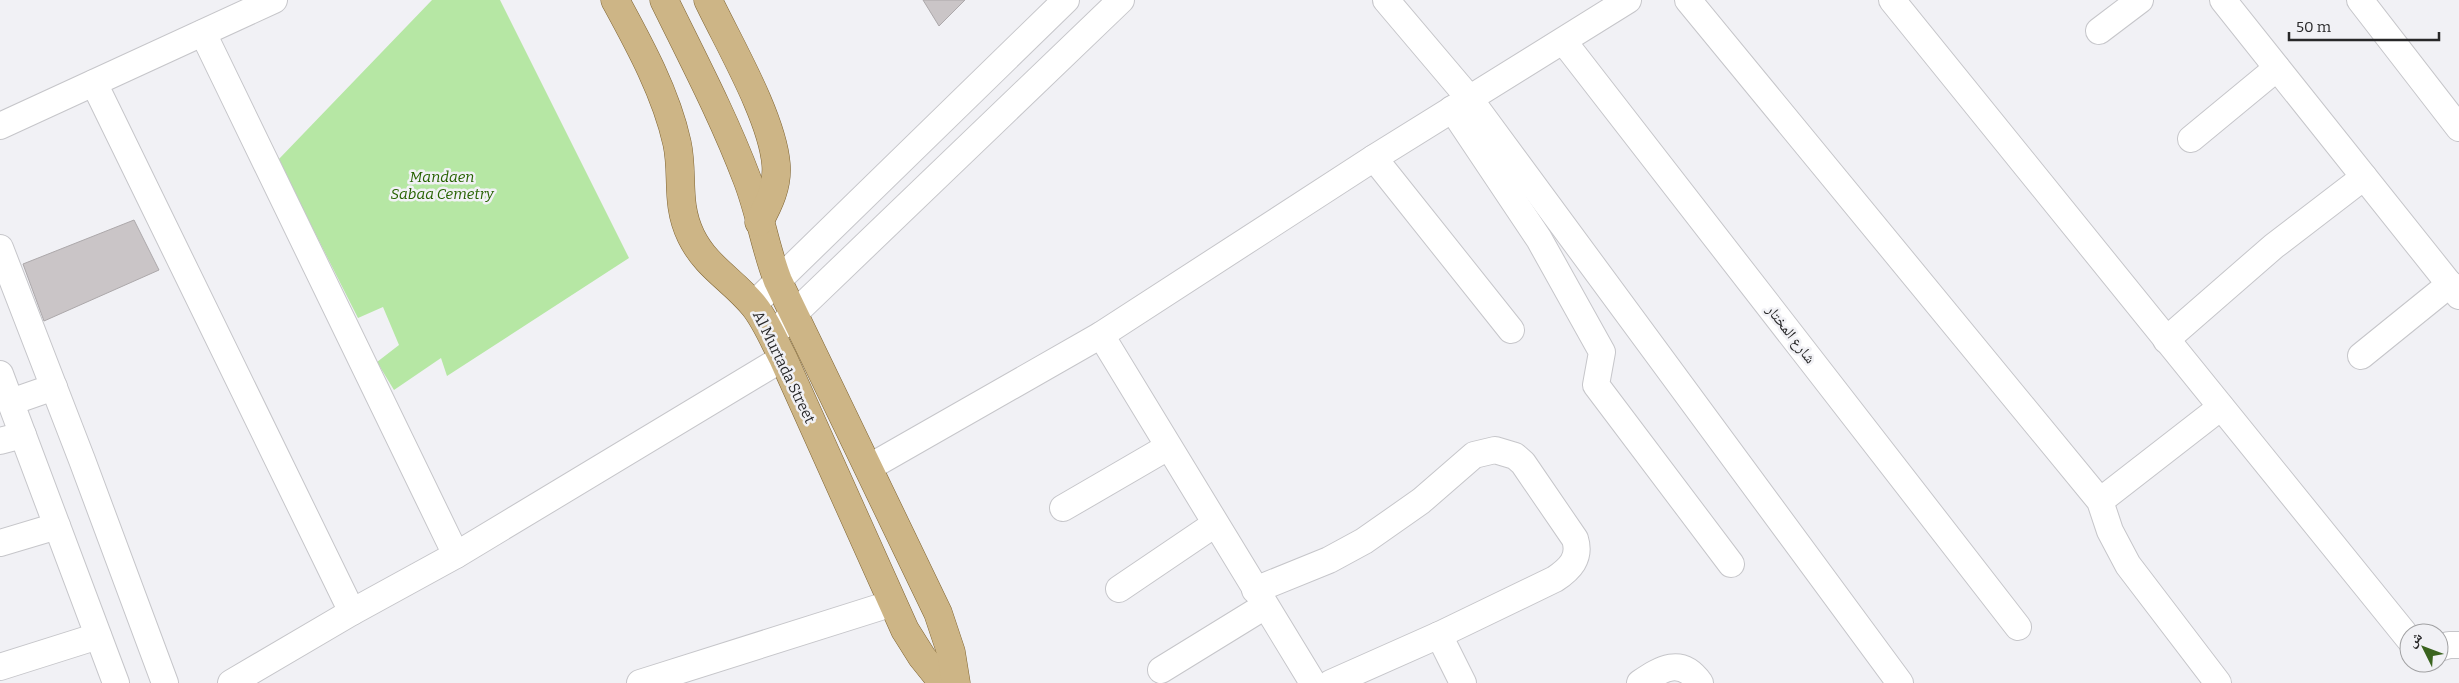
<svg xmlns="http://www.w3.org/2000/svg" width="2459" height="683" font-family="Bitter,'Noto Naskh Arabic',serif">
	<rect width="100%" height="100%" fill="#f1f1f5"/>
	<!-- green -->
	<path fill="#b6e7a4" d="M432,0H500L629,258L447,376L441,358L394,390L377,362L399,345L383,307L358,318L278,160Z"/>
	<!-- building -->
	<g fill="#cac5c7" stroke="#aca8aa">
		<path d="M923,0H965L939,26Z"/>
		<path d="M134,220L159,270L44,321L23,264Z"/>
	</g>
	<g fill="none" stroke-linecap="round" stroke-linejoin="round">
		<!-- minor casing -->
		<g stroke="#c6c6ca" stroke-width="28">
			<g id="minor">
				<path d="M1386,0L1469,98L1900,683"/>
				<path d="M1688,0L2100,501L2110,531L2128,565L2218,683"/>
				<path d="M1892,0L2409,639"/>
				<path d="M2223,0L2459,296"/>
				<path d="M2360,0L2459,128"/>
				<path d="M2099,31L2140,0"/>
				<path d="M203,33L456,555"/>
				<path d="M1564,42L2018,627"/>
				<path d="M94,83L352,612"/>
				<path d="M1452,109L1539,239L1602,352L1596,385L1731,564"/>
				<path d="M0,126L274,0"/>
				<path d="M2191,139L2277,68"/>
				<path d="M1374,158L1511,330"/>
				<path d="M0,248L82,460L165,683"/>
				<path d="M753,305L1066,0"/>
				<path d="M772,335L1121,0"/>
				<path d="M1101,335L1313,683"/>
				<path d="M2166,340L2274,246L2364,177"/>
				<path d="M2361,356L2450,284"/>
				<path d="M0,374L116,683"/>
				<path d="M11,402L54,387"/>
				<path d="M0,441L23,435"/>
				<path d="M868,468L1101,335L1374,158L1628,0"/>
				<path d="M2100,501L2221,407"/>
				<path d="M1063,508L1168,447"/>
				<path d="M0,543L57,526"/>
				<path d="M1119,589L1215,524"/>
				<path d="M1255,590L1329,560L1364,541L1421,501L1474,455L1495,450L1515,456L1523,463L1575,539C1581,558 1570,569 1555,579L1439,635L1331,683"/>
				<path d="M1439,635L1463,683"/>
				<path d="M2439,648L2449,645H2459"/>
				<path d="M0,667L98,636"/>
				<path d="M1161,670L1265,606"/>
				<path d="M231,683L352,612L456,555L783,358"/>
				<path d="M640,683L893,603"/>
				<path d="M1640,683C1661,669 1681,656 1700,683"/>
			</g>
		</g>
		<!-- major casing -->
		<g stroke="#7e6331" stroke-width="29">
			<g id="major">
				<path d="M615,0C639,44 666,93 677,143C684,175 675,203 691,236C706,267 733,280 754,306C766,321 774,341 783,358L905,630L922,657L943,683"/>
				<path d="M664,0C693,59 724,118 747,179C760,212 765,248 778,281L938,613L951,652L956,683"/>
				<path d="M708,0C729,44 772,117 776,164C778,185 769,204 759,222"/>
			</g>
		</g>
		<!-- minor -->
		<use href="#minor" stroke="#fff" stroke-width="26"/>
		<!-- major -->
		<use href="#major" stroke="#cdb586" stroke-width="28"/>
	</g>
	<g text-anchor="middle" dominant-baseline="central" stroke-width="5" stroke-linejoin="round" paint-order="stroke">
		<!-- park labels -->
		<g font-size="15" font-style="italic" fill="#266200" stroke="#f1f1f5">
			<text x="442" y="177">Mandaen<tspan x="442" dy="17">Sabaa Cemetry</tspan></text>
		</g>
		<!-- street labels -->
		<g font-size="15" fill="#282829" stroke="#f1f1f5">
			<text transform="translate(1791 334) rotate(52)">شارع المختار</text>
			<text transform="translate(784 367) rotate(64)">Al Murtada Street</text>
		</g>
	</g>
	<!-- north arrow -->
	<g transform="translate(2424 648) rotate(312)"><circle r="24" fill="#f1f1f5" stroke="#a1a1a3"/>
	<path d="M0-4L9 19L0 12L-9 19Z" fill="#3a631e"/>
	<text y="-8" font-size="14" font-weight="bold" text-anchor="middle" fill="#282829">ش</text>
	</g>
	<!-- scale -->
	<path d="M2289 32v8h150v-8" fill="none" stroke="#282829" stroke-width="2.5"/>
	<text x="2296" y="32" font-size="15" fill="#282829" stroke="#f1f1f5" stroke-width="4" paint-order="stroke">50 m</text>
</svg>
